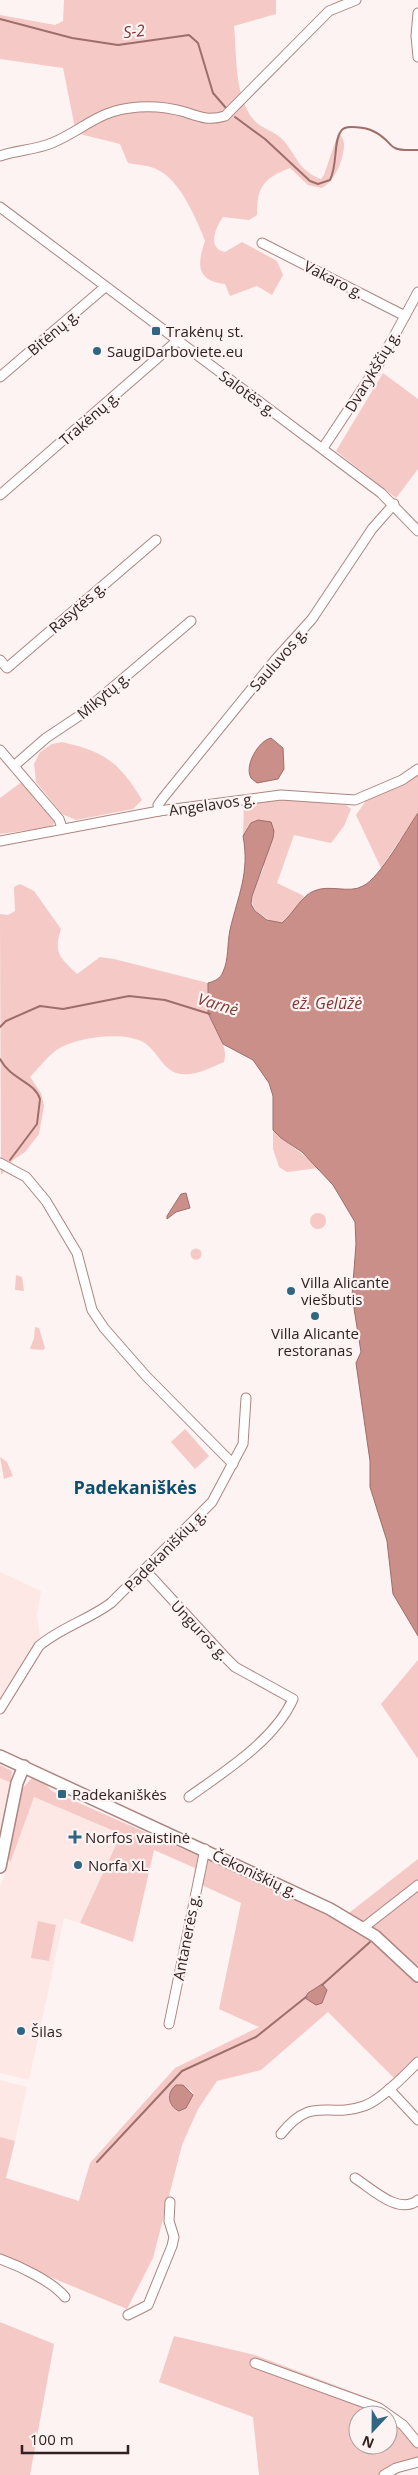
<svg xmlns="http://www.w3.org/2000/svg" width="418" height="2475" font-family="'Open Sans',sans-serif">
	<rect width="100%" height="100%" fill="#fcf3f2"/>
	<!-- built -->
	<g fill="#fee8e6">
		<path d="M0,1572L41,1591L37,1615L40,1638L30,1650L0,1704Z"/>
		<path d="M0,1778L11,1783L0,1841Z"/>
		<path d="M34,1797L121,1834L80,1923L64,1918L29,2080L0,2073V1886Z"/>
		<path d="M0,2080L27,2087L15,2141L0,2137Z"/>
	</g>
	<!-- green -->
	<g fill="#f5c9c5" fill-rule="evenodd">
		<path d="M64,0H276V14L234,26C237,55 234,96 253,119C262,130 273,129 284,141C298,158 299,171 321,179L324,175L339,131C341,136 345,142 344,146C343,161 335,181 322,188L308,185L290,168C264,178 257,186 257,215L249,220L223,217C215,228 207,249 225,252L242,242L277,261L283,275L272,295L257,286L230,296L225,284C196,281 197,264 205,241C197,220 180,180 158,170C149,165 138,165 128,163L120,144L76,133L63,68L0,59V15L55,25L63,21Z"/>
		<path d="M383,373L418,399V469L396,498L336,451Z"/>
		<path d="M62,742C105,752 119,762 142,800L133,809L76,820L62,814L36,782L34,764L40,752L52,744Z"/>
		<path d="M418,773V813L381,868L356,815L368,798Z"/>
		<path d="M23,781L55,822L51,827L0,834V798Z"/>
		<path d="M283,799L346,805L351,809L344,826L331,843L294,835L277,883L304,896L294,913L283,923C274,923 267,919 260,914C243,902 258,882 264,867L243,836L244,804Z"/>
		<path d="M20,884L34,891L61,929C53,953 60,958 77,974L100,957L114,959L208,983C208,993 206,1006 209,1014C214,1030 229,1045 224,1062C209,1068 193,1078 176,1073C161,1067 157,1050 143,1042C122,1031 73,1037 54,1052C45,1059 38,1069 30,1077L41,1093L44,1106L39,1134L25,1152L13,1160L1,1175L0,914L8,915L15,911L14,887Z"/>
		<path d="M273,1130C287,1144 304,1154 319,1168L287,1172L279,1167L273,1149Z"/>
		<circle cx="318" cy="1221" r="8"/>
		<circle cx="196" cy="1254" r="5.5"/>
		<path d="M16,1275L22,1277L24,1291L15,1290Z"/>
		<path d="M35,1327L39,1328L45,1348L43,1350L30,1349L34,1338Z"/>
		<path d="M185,1429L209,1456L195,1469L171,1442Z"/>
		<path d="M0,1457L7,1462L13,1476L4,1479Z"/>
		<path d="M418,1660V1759L381,1704Z"/>
		<path d="M0,1765L12,1771L11,1783L0,1778Z"/>
		<path d="M32,1778L42,1781L52,1791L323,1911L374,1941L418,1984V2056L395,2079L328,2012L261,2070L217,2081L198,2109L182,2145L153,2258L127,2309L0,2256V2137L15,2141L6,2178L79,2201L90,2163L175,2068L259,2027L219,2009L241,1903L193,1881L195,1868L154,1850L133,1942L80,1923L121,1834L34,1797L10,1863L8,1854L21,1790ZM176,2085L192,2091L193,2095L186,2108L179,2111L170,2102L171,2091Z"/>
		<path d="M418,1859V1965L416,1967L388,1940L349,1913Z"/>
		<path d="M38,1921L56,1925L49,1961L31,1958Z"/>
		<path d="M0,2322L54,2344L30,2475H0Z"/>
		<path d="M174,2336L255,2355L379,2402L408,2426L418,2445V2458L397,2475H259L253,2417L159,2382ZM358,2415H388V2445H358Z"/>
	</g>
	<!-- water -->
	<g fill="#cb8f8a" stroke="#9d6e6a">
		<path d="M271,738L283,748L284,769L278,779L257,783L251,778C244,766 258,741 271,738Z"/>
		<path d="M418,813V1636L393,1594L387,1541L370,1487V1461L356,1363L361,1352L352,1296L356,1244L355,1222L333,1185L302,1152L281,1138L273,1130V1096L269,1083L253,1060L223,1044L208,1013V983C215,981 220,979 223,972C229,959 227,944 230,930C238,895 250,873 243,836L251,823L258,820L271,822L274,831L273,838L252,896L251,904L255,911L267,920L282,923C294,913 301,896 314,891C330,884 349,894 363,886C380,878 406,830 418,813Z"/>
		<path d="M186,1193L190,1208L176,1212L167,1219V1216L181,1194Z"/>
		<path d="M322,1984L327,1990L322,2003L316,2005L305,1998L308,1993Z"/>
		<path d="M176,2085H183L193,2095L186,2108L179,2111C168,2106 166,2093 176,2085Z"/>
	</g>
	<g fill="none" stroke-linecap="round" stroke-linejoin="round">
		<!-- stream -->
		<g stroke="#9d6e6a" stroke-width="2">
			<path d="M0,19L72,38L118,45L189,35L198,43L213,93L226,108"/>
			<path d="M235,117L265,139L310,181L318,184L330,180C338,164 333,142 341,131C343,128 347,127 351,127C366,127 375,130 386,140C388,142 392,147 395,148C401,151 411,150 418,150"/>
			<path d="M0,1027L6,1021L40,1006L63,1009L129,996L165,1000L210,1014"/>
			<path d="M0,1059C11,1080 34,1081 40,1099L37,1124L10,1160"/>
			<path d="M322,1985L370,1942"/>
			<path d="M97,2162L182,2071L256,2037L306,1997"/>
		</g>
		<!-- minor casing -->
		<g stroke="#ad8581" stroke-width="11">
			<g id="minor">
				<path d="M418,13L416,36L418,57"/>
				<path d="M0,156C17,150 35,150 52,143C87,128 97,110 139,107C153,106 171,108 185,112C200,117 209,121 225,116L329,11L356,0"/>
				<path d="M0,207L381,493L418,531"/>
				<path d="M262,243L405,316"/>
				<path d="M0,377L105,287"/>
				<path d="M323,448L380,362L418,292"/>
				<path d="M0,495L177,341"/>
				<path d="M0,660L7,668L156,540"/>
				<path d="M0,750L59,819L62,828"/>
				<path d="M14,766L46,738L79,716L191,621"/>
				<path d="M159,811L158,805L163,798L275,660L312,619L372,529L394,504"/>
				<path d="M0,841L159,811L281,795L355,800L402,780L418,769"/>
				<path d="M0,1163L26,1177L46,1201L77,1253L92,1310L104,1328L146,1376L233,1464"/>
				<path d="M145,1570L227,1659L235,1667L293,1699C275,1740 225,1771 189,1797"/>
				<path d="M0,1709L39,1646C60,1628 88,1620 111,1603L212,1502L243,1444L246,1398"/>
				<path d="M363,1928L418,1885"/>
				<path d="M169,2024L205,1849"/>
				<path d="M389,2089L418,2120"/>
				<path d="M281,2134C313,2094 327,2119 364,2106C381,2100 405,2075 418,2062"/>
				<path d="M355,2178C371,2188 399,2216 418,2200"/>
				<path d="M0,2259C19,2266 52,2281 65,2297"/>
				<path d="M128,2315L148,2305L172,2246L174,2237L169,2221L170,2202"/>
				<path d="M255,2363L379,2408L403,2425L418,2443"/>
				<path d="M384,2475L396,2468L418,2462"/>
			</g>
		</g>
		<!-- major casing -->
		<g stroke="#ad8581" stroke-width="14">
			<g id="major">
				<path d="M0,1756L330,1909L375,1936L418,1976"/>
				<path d="M0,1867L17,1783L24,1766"/>
			</g>
		</g>
		<!-- minor -->
		<use href="#minor" stroke="#fff" stroke-width="9"/>
		<!-- major -->
		<use href="#major" stroke="#fff" stroke-width="11"/>
	</g>
	<!-- markers -->
	<g fill="#316682" stroke="#fcf3f2" stroke-width="2">
		<rect x="151" y="326" width="10" height="10" rx="2.5"/>
		<circle cx="97" cy="351" r="5"/>
		<circle cx="291" cy="1291" r="5"/>
		<circle cx="315" cy="1316" r="5"/>
		<rect x="57" y="1789" width="10" height="10" rx="2.5"/>
		<path d="M72.5 1829.5h5v5h5v5h-5v5h-5v-5h-5v-5h5z"/>
		<circle cx="78" cy="1865" r="5"/>
		<circle cx="21" cy="2031" r="5"/>
	</g>
	<g text-anchor="middle" dominant-baseline="central" stroke-width="4.5" stroke-linejoin="round" paint-order="stroke">
		<!-- street labels -->
		<g font-size="15" fill="#312220" stroke="#fcf3f2">
			<text transform="translate(334 279) rotate(27)">Vakaro g.</text>
			<text transform="translate(53 332) rotate(-40)">Bitėnų g.</text>
			<text transform="translate(372 371) rotate(-59)">Dvarykščių g.</text>
			<text transform="translate(248 393) rotate(36)">Salotės g.</text>
			<text transform="translate(89 418) rotate(-41)">Trakėnų g.</text>
			<text transform="translate(77 607) rotate(-41)">Rasytės g.</text>
			<text transform="translate(278 659) rotate(-49)">Sauluvos g.</text>
			<text transform="translate(103 695) rotate(-40)">Mikytų g.</text>
			<text transform="translate(212 804) rotate(-8)">Angelavos g.</text>
			<text transform="translate(165 1550) rotate(-45)">Padekaniškių g.</text>
			<text transform="translate(200 1630) rotate(47)">Unguros g.</text>
			<text transform="translate(255 1873) rotate(25)">Čekoniškių g.</text>
			<text transform="translate(186 1937) rotate(-79)">Antanerės g.</text>
		</g>
		<!-- poi labels -->
		<g font-size="15" fill="#312220" stroke="#fcf3f2" text-anchor="start">
			<text x="166" y="331">Trakėnų st.</text>
			<text x="107" y="351">SaugiDarboviete.eu</text>
			<text x="301" y="1282">Villa Alicante<tspan x="301" dy="17">viešbutis</tspan></text>
			<text x="315" y="1333" text-anchor="middle">Villa Alicante<tspan x="315" dy="17">restoranas</tspan></text>
			<text x="72" y="1794">Padekaniškės</text>
			<text x="85" y="1837">Norfos vaistinė</text>
			<text x="88" y="1865">Norfa XL</text>
			<text x="31" y="2031">Šilas</text>
		</g>
		<!-- water labels -->
		<g font-size="16" font-style="italic" fill="#833835" stroke="#fcf3f2">
			<text transform="translate(134 31) rotate(-7)">S-2</text>
			<text x="327" y="1003">ež. Gelūžė</text>
			<text transform="translate(218 1004) rotate(17)">Varnė</text>
		</g>
		<!-- quarter labels -->
		<g font-size="18" font-weight="bold" fill="#0b4f6d" stroke="#fcf3f2">
			<text x="135" y="1487">Padekaniškės</text>
		</g>
	</g>
	<!-- north arrow -->
	<g transform="translate(373 2430) rotate(202)"><circle r="24" fill="#fcf3f2" stroke="#ab9f9e"/>
	<path d="M0-4L9 19L0 12L-9 19Z" fill="#316682"/>
	<text y="-8" font-size="14" font-weight="bold" text-anchor="middle" fill="#312220">N</text>
	</g>
	<!-- scale -->
	<path d="M22 2445v8h106v-8" fill="none" stroke="#312220" stroke-width="2.5"/>
	<text x="30" y="2445" font-size="15" fill="#312220" stroke="#fcf3f2" stroke-width="4" paint-order="stroke">100 m</text>
</svg>
